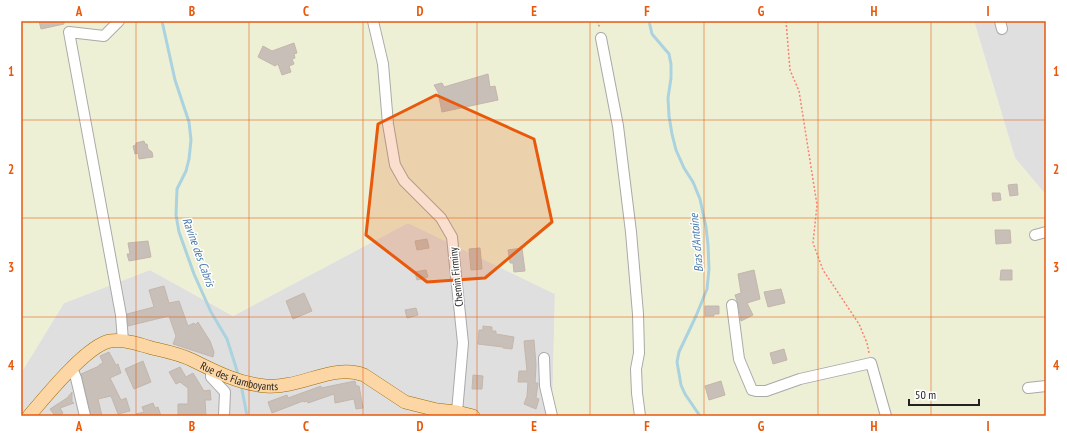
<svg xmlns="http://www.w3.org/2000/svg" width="1067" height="437" font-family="'PT Sans Narrow',sans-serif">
	<rect width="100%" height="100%" fill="#f2efe9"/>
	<!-- residential -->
	<g fill="#e0dfdf">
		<path d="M974,21H1046V195L1015,158Z"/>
		<path d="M408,223L555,294L552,416H21V373L64,303L150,270L233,316Z"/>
	</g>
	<!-- farmland -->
	<path fill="#eef0d5" d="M21,21H974L1015,158L1046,195V416H552L555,294L408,223L233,316L150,270L64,303L21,373Z"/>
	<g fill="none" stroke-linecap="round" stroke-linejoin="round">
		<!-- stream -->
		<g stroke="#aad3df" stroke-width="3">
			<path d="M162,21L175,80L189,122L191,140L189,159L186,171L177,189L176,215L179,232L194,274L211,312L227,339L239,377"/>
			<path d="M649,21L652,34L669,54L671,64V78L668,98L669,116L672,134L676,150L684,168L693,182L700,199L706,227L708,245L709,269L707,289L696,316L679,352L677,362L681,385L685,394L700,416"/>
			<path d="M241,384L247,416"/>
		</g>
	</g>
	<!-- building -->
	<g fill="#c7bfb8" stroke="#c4b6ab">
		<path d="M39,21H64V24L41,29Z"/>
		<path d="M294,43L297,53L294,54L295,58L292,59L294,64L289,66L291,72L282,75L278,64L275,66L258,57L263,46L272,51Z"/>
		<path d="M488,74L490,87L495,86L498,100L442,112L438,92L434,85L442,83L444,87Z"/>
		<path d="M144,141L145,144H147L148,149L152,152L153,157L139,159L138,153L135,154L133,146L136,145V143Z"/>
		<path d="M1017,184L1018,195L1010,196L1008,185Z"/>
		<path d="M992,193H1000L1001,200L993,201Z"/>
		<path d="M995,230H1010L1011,243L996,244Z"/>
		<path d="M427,239L429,248L417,250L415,241Z"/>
		<path d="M148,241L151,257L129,261L127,254H130L128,243Z"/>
		<path d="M480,248L482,269L471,270L469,249Z"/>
		<path d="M522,248L525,271L514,272L513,263H510L508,250Z"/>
		<path d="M426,270L428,277L417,280L415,272Z"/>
		<path d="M754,270L760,299L747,303L753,315L741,321L738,304L735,295L741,293L738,274Z"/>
		<path d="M1001,270H1012V280H1000Z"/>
		<path d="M164,286L169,303L179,301L188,326L194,323L195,325L198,322L210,341L214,352L213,357L173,344L176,336L169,316L128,326L127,314L154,307L149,290Z"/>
		<path d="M781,289L785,303L768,307L764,292Z"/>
		<path d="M304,293L312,311L293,319L286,301Z"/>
		<path d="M705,306H719V314H714V316H705Z"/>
		<path d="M416,308L418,315L407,318L405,310Z"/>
		<path d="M483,326L492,327V331H496V334L514,337L512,349L503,348V347L478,344L479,330H483Z"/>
		<path d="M534,340L536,365L535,383H538L536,398L539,399L536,409L524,404L527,396L528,382H518L519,371H527L524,341Z"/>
		<path d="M784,349L787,360L773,364L770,353Z"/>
		<path d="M109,352L116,365L118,364L121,373L110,378L121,400L126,398L130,411L118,414L111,396L98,399L102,416H91L81,374L99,366V365L103,363L100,356Z"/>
		<path d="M143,361L151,382L134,389L125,369Z"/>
		<path d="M180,367L186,377L193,373L204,391L210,390L211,400H205L206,416H178V404H188V388L180,382L176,384L169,372Z"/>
		<path d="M473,375L483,376L482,389H472Z"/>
		<path d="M355,381L356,386H359L363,408L356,409L354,399L335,403L334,394L308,403L307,401L304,402L303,401L272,413L268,402L287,395L288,398L321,386V388Z"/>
		<path d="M721,381L725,395L709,400L705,386Z"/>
		<path d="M72,392V402L74,403L60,408L63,413L59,416H55L50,409L67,398Z"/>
		<path d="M153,403L155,408L158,407L161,416H137L136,414L144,412L142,407Z"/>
	</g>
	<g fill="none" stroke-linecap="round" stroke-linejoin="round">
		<!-- minor casing -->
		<g stroke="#a9a9a9" stroke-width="12">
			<g id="minor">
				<path d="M119,21L104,36L69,32L121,315L123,341"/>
				<path d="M373,21L383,64L388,124L395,165L404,181L441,218L452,237L463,343L457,412"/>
				<path d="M1000,21L1002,29"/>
				<path d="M601,38L618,126L631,232L638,314L639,353L636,369L637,393L640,416"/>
				<path d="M1035,235L1046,232"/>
				<path d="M732,305L739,359L752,390L756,391H766L800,379L871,363L886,416"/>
				<path d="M544,358L545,386L552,416"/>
				<path d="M72,368L76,378L85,416"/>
				<path d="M211,370V377L225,392L224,416"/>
				<path d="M1028,388L1046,386"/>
			</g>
		</g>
		<!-- major casing -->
		<g stroke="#a06b00" stroke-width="14">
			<g id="major">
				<path id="s1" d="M29,416C45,397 87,345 110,341C124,339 139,344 152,348C165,351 180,354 192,360C216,372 240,384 266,386C300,389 333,363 364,375L405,402L437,410L457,412L473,416"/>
			</g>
		</g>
		<!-- path -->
		<g stroke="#fa8072" stroke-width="1.5" stroke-dasharray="2 2" stroke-linecap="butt">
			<path d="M597,21L600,28"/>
			<path d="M786,21L790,70L799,91L817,205L813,243L823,270L859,324L867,343L869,353"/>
		</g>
		<!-- minor -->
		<use href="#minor" stroke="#fff" stroke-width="10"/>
		<!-- major -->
		<use href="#major" stroke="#fcd6a4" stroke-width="13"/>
	</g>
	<!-- marked area -->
	<path fill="#e8590c" fill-opacity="0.2" stroke="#e8590c" stroke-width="3" stroke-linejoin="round" d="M436,95L534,139L552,222L485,278L427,282L366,235L378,124Z"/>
	<!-- grid -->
	<path fill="none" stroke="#e8590c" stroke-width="1" stroke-opacity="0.55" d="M136,21V416M249,21V416M363,21V416M477,21V416M590,21V416M704,21V416M818,21V416M931,21V416M21,120H1046M21,218H1046M21,317H1046"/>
	<g text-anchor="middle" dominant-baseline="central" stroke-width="3" stroke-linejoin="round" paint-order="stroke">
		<!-- street labels -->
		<g font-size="11" fill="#222" stroke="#fff">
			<text transform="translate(456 277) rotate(-96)">Chemin Firminy</text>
			<text stroke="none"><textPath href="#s1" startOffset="247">Rue des Flamboyants</textPath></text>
		</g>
		<!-- water labels -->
		<g font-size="12" font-style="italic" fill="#4a7aab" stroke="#fff">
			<text transform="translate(696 243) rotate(-95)">Bras d'Antoine</text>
			<text transform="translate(199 252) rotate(70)">Ravine des Cabris</text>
		</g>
	</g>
	<!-- border -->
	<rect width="1067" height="437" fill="none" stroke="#ffffff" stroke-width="44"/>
	<!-- scale -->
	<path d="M909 399v6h70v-6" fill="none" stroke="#222222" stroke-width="2"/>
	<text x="915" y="399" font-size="12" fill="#222222" stroke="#ffffff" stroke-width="3" paint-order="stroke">50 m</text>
	<rect x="22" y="22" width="1023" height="393" fill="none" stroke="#e8590c" stroke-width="1.5"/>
	<g font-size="13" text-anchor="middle" font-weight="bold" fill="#e8590c">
		<text x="79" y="16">A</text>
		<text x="192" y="16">B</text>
		<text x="306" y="16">C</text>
		<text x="420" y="16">D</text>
		<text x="534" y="16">E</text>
		<text x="647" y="16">F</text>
		<text x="761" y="16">G</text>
		<text x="874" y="16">H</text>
		<text x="988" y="16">I</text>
		<text x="11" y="76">1</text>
		<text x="1056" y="76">1</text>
		<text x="11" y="174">2</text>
		<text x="1056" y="174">2</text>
		<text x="11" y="272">3</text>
		<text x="1056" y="272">3</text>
		<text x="11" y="370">4</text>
		<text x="1056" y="370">4</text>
		<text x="79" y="431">A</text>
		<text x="192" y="431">B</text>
		<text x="306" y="431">C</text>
		<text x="420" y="431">D</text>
		<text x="534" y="431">E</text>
		<text x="647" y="431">F</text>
		<text x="761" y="431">G</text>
		<text x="874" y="431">H</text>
		<text x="988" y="431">I</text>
	</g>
</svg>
